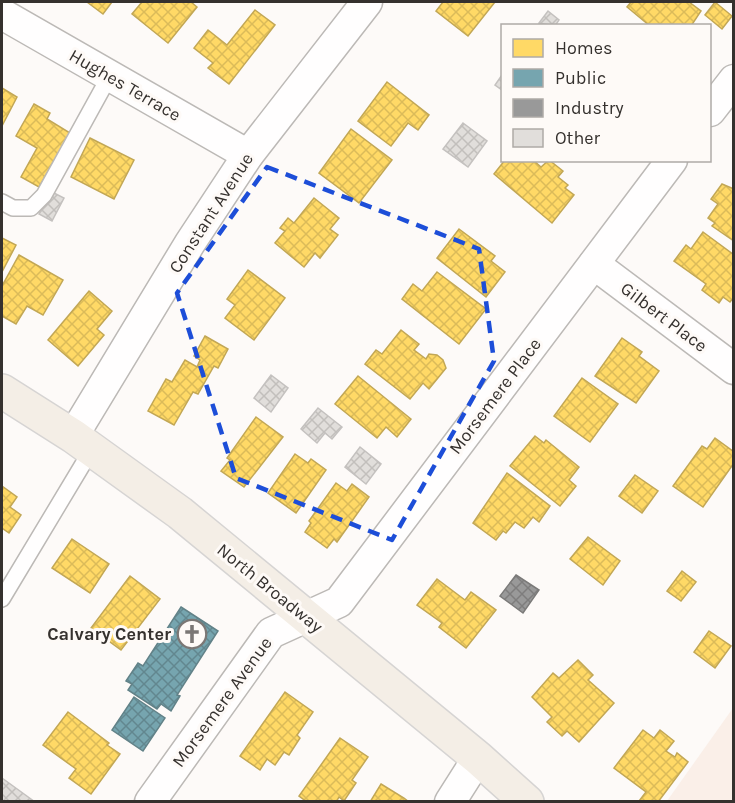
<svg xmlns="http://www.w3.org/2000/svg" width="735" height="803" font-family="Karla,sans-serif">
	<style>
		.built { fill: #faefe8 }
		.homes { fill: url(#homes-cross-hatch); stroke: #c2a755; stroke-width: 1.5 }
		.public { fill: url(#public-cross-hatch); stroke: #628288; stroke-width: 1.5 }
		.industry { fill: url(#industry-cross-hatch); stroke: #7b7a79; stroke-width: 1.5 }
		.building { fill: url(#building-cross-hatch); stroke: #c4c1bf; stroke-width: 1.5 }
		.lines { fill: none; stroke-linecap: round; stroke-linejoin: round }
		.lane-casing { stroke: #bcb9b6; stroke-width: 18 }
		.street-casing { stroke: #bcb9b6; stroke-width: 33 }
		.primary-casing { stroke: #d6d4d3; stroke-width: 36 }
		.lane { stroke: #fffefe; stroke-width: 15 }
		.street { stroke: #fffefe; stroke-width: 30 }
		.primary { stroke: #f4eee6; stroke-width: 33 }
		.marked { fill: none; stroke: #1d4ed8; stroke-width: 4.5; stroke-dasharray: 12 8; stroke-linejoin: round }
		.labels { text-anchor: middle; stroke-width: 6; stroke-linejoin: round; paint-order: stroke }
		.street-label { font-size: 18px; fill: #35312e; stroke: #fefaf7 }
		.poi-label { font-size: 18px; font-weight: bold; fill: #35312e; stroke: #fefaf7; text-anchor: end }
	</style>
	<defs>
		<pattern id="homes-cross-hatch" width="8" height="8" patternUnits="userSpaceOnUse" patternTransform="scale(1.5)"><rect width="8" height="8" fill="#ffd966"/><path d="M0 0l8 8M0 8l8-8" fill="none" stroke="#dbbb59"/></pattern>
		<pattern id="public-cross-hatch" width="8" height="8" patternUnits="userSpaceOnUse" patternTransform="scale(1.5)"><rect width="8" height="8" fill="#76a5af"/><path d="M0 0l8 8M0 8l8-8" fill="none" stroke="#62878f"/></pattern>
		<pattern id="industry-cross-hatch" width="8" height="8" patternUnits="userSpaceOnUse" patternTransform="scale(1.5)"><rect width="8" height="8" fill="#999"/><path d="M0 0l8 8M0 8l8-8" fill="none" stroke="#7e7d7d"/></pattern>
		<pattern id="building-cross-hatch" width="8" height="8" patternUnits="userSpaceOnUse" patternTransform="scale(1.5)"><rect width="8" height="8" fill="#e1dedb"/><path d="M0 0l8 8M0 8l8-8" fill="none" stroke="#c2bfbc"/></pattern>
	</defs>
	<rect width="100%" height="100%" fill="#fdfaf8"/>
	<path class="built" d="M733,708v93h-66z"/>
	<g class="homes">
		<path d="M87,2h25l-9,12z"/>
		<path d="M142,2h49l6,5 -29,36 -36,-29z"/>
		<path d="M443,2h52l-27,34 -32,-25z"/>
		<path d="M631,2h58l12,9 -10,15h-41l-23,-19z"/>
		<path d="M715,2l17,14 -10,13 -17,-14z"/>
		<path d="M255,10l20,15 -46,59 -21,-16 5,-5 -19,-15 14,-18 19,15z"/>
		<path d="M387,82l42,33 -11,15 -10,-7 -17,23 -33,-25z"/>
		<path d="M2,88l15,9 -15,29z"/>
		<path d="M34,104l16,9 -3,6 23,14 -31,54 -18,-10 16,-29 -21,-12z"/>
		<path d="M351,129l41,31 -33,43 -40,-30z"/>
		<path d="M90,138l44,22 -20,39 -43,-22z"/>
		<path d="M505,160h28l8,7 8,-7 14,11 -5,6 10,8 -3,3 9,7 -22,28 -58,-49z"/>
		<path d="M722,184l12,5v52l-22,-15 3,-3 -7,-5 10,-14 -7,-5z"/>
		<path d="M314,198l25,20 -9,11 8,6 -18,23 -5,-5 -11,14 -29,-24 10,-12 -5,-3 8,-10 6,5z"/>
		<path d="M459,229l36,27 -4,5 14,11 -19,25 -49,-39z"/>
		<path d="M703,232l31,23v42l-4,5 -7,-5 -4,6 -17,-13 4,-6 -32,-23 12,-16 5,4z"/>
		<path d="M2,238l14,7 -14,27z"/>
		<path d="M19,255l44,25 -20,35 -16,-9 -11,18 -14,-8v-30z"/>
		<path d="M248,270l37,28 -31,42 -29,-22 10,-13 -8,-6z"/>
		<path d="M437,272l49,37 -27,35 -57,-45 11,-15 9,7z"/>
		<path d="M89,291l23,20 -15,18 7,6 -26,31 -30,-26z"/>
		<path d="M401,330l18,14 -5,6 12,9 3,-5 8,1 6,5 3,8 -17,21 -6,-6 -13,16 -45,-35 11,-14 6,4z"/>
		<path d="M205,336l23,13 -10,19 -4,-2 -16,28 -5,-2 -19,33 -26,-14 18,-32 6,3 13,-22 12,7 3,-7 -6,-4z"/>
		<path d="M622,338l20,14 -3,4 20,15 -23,32 -41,-27z"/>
		<path d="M358,376l53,43 -14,18 -11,-10 -9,11 -42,-34z"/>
		<path d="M582,378l36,26 -28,38 -36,-26z"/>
		<path d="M256,417l27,20 -39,50 -23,-16 9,-11 -3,-2z"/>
		<path d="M535,436l9,7 2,-3 33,27 -10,13 7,6 -16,20 -50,-40z"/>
		<path d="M715,438l19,14v11l-31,44 -30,-21 29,-40 5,3z"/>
		<path d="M295,454l13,9 3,-4 15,11 -30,43 -28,-20z"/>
		<path d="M507,473l43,33 -11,16 -6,-5 -9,11 -9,-6 -9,11 -3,-2 -7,9 -23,-17z"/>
		<path d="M635,475l23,16 -16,22 -23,-17z"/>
		<path d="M336,483l11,8 5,-7 17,13 -32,45 -3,-3 -7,9 -22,-16 6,-9 -2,-2z"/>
		<path d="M2,486l15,11 -7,10 11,8 -12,18 -7,-5z"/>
		<path d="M588,537l32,24 -17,24 -33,-26z"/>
		<path d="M72,539l37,25 -19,29 -38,-25z"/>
		<path d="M682,571l14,11 -15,19 -14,-10z"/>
		<path d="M130,576l30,23 -39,51 -30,-22z"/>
		<path d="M437,579l28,21 6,-8 25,18 -30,38 -27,-21 3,-4 -25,-18z"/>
		<path d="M709,631l22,15 -16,22 -21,-16z"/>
		<path d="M578,660l15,15 -5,5 26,23 -35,39 -12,-11 -5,5 -15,-14 5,-5 -20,-20 21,-24 6,5z"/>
		<path d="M285,692l28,20 -16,23 3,3 -11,17 -5,-3 -9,13 -8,-6 -7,11 -20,-14z"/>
		<path d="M68,712l41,31 -2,2 13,9 -29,40 -22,-16 7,-9 -33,-24z"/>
		<path d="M643,730l11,8 6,-8 14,11 -8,10 9,6 2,-4 11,9 -30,40 -19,-1 7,-9 -32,-24z"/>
		<path d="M340,738l28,19 -16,23 4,3 -12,18 -5,-4 -3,5h-29l-8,-6z"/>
		<path d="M381,784l23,14 5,4h-39z"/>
	</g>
	<g class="public">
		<path d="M181,607l37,24 -41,64 3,1 -9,15 -10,-7 -4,5 -29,-19 4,-6 -6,-3 12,-18 5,3z"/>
		<path d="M134,697l31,21 -22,33 -31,-21z"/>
	</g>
	<path class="industry" d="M516,575l23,15 -16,23 -23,-17z"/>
	<g class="building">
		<path d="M548,11l11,9 -4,6 -16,-3z"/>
		<path d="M502,75v15l-7,-5z"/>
		<path d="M463,123l24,18 -19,26 -25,-18z"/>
		<path d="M52,192l12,6 -12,23 -13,-7z"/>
		<path d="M271,375l17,13 -17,24 -17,-14z"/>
		<path d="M318,408l24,19 -10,12 -7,-6 -8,10 -16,-14z"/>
		<path d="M360,447l21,17 -15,20 -21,-17z"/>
		<path d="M2,778l33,24h-33z"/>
	</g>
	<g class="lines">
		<g class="lane-casing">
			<g id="lane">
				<path d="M2,202l11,6h18l13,-13 65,-118"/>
				<path d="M2,599l90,-150"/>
			</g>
		</g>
		<g class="street-casing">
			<g id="street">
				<path d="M2,14l246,141"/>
				<path d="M710,111l24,-31"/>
				<path d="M594,264l140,105"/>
				<path d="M73,436l117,-193 58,-88 119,-153"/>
				<path d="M150,802l121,-169 68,-31 333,-442"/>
				<path d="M450,802l28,-44"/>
			</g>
		</g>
		<g class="primary-casing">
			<path id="primary" d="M2,391l71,45 107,77 298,245 49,44"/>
		</g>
		<use href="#lane" class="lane"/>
		<use href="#street" class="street"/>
		<use href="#primary" class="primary"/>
	</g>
	<path class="marked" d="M267,167l212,82 15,112 -102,179 -156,-62 -59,-185z"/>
	<defs>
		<g id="church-ring" transform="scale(1.5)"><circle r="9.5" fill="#fefaf7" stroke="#7b7775" stroke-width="1.5"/><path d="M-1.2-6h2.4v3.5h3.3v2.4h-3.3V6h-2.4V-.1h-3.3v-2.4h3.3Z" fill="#7b7775"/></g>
	</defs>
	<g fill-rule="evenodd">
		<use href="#church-ring" x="192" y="634"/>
	</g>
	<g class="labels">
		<g class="street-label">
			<text transform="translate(125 85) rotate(30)" y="6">Hughes Terrace</text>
			<text transform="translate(211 213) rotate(-57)" y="6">Constant Avenue</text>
			<text transform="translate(664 317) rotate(37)" y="6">Gilbert Place</text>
			<text transform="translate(495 396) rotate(-53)" y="6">Morsemere Place</text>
			<text transform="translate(270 588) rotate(39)" y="6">North Broadway</text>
			<text transform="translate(222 702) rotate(-54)" y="6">Morsemere Avenue</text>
		</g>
		<g class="poi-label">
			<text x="171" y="640">Calvary Center</text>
		</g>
	</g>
	<rect width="735" height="803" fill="none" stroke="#35312e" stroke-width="6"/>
	<rect x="501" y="24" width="210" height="138" fill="#fefaf7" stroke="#aeaaa7" stroke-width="1.5"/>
	<rect x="513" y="39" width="30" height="18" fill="#ffd966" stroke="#aeaaa7" stroke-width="1.5"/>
	<text x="555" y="54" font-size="18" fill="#35312e">Homes</text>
	<rect x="513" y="69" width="30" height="18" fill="#76a5af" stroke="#aeaaa7" stroke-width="1.5"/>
	<text x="555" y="84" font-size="18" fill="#35312e">Public</text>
	<rect x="513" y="99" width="30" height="18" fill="#999999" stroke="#aeaaa7" stroke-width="1.5"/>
	<text x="555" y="114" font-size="18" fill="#35312e">Industry</text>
	<rect x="513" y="129" width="30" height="18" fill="#e1dedb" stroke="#aeaaa7" stroke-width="1.5"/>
	<text x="555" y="144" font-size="18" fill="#35312e">Other</text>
</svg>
